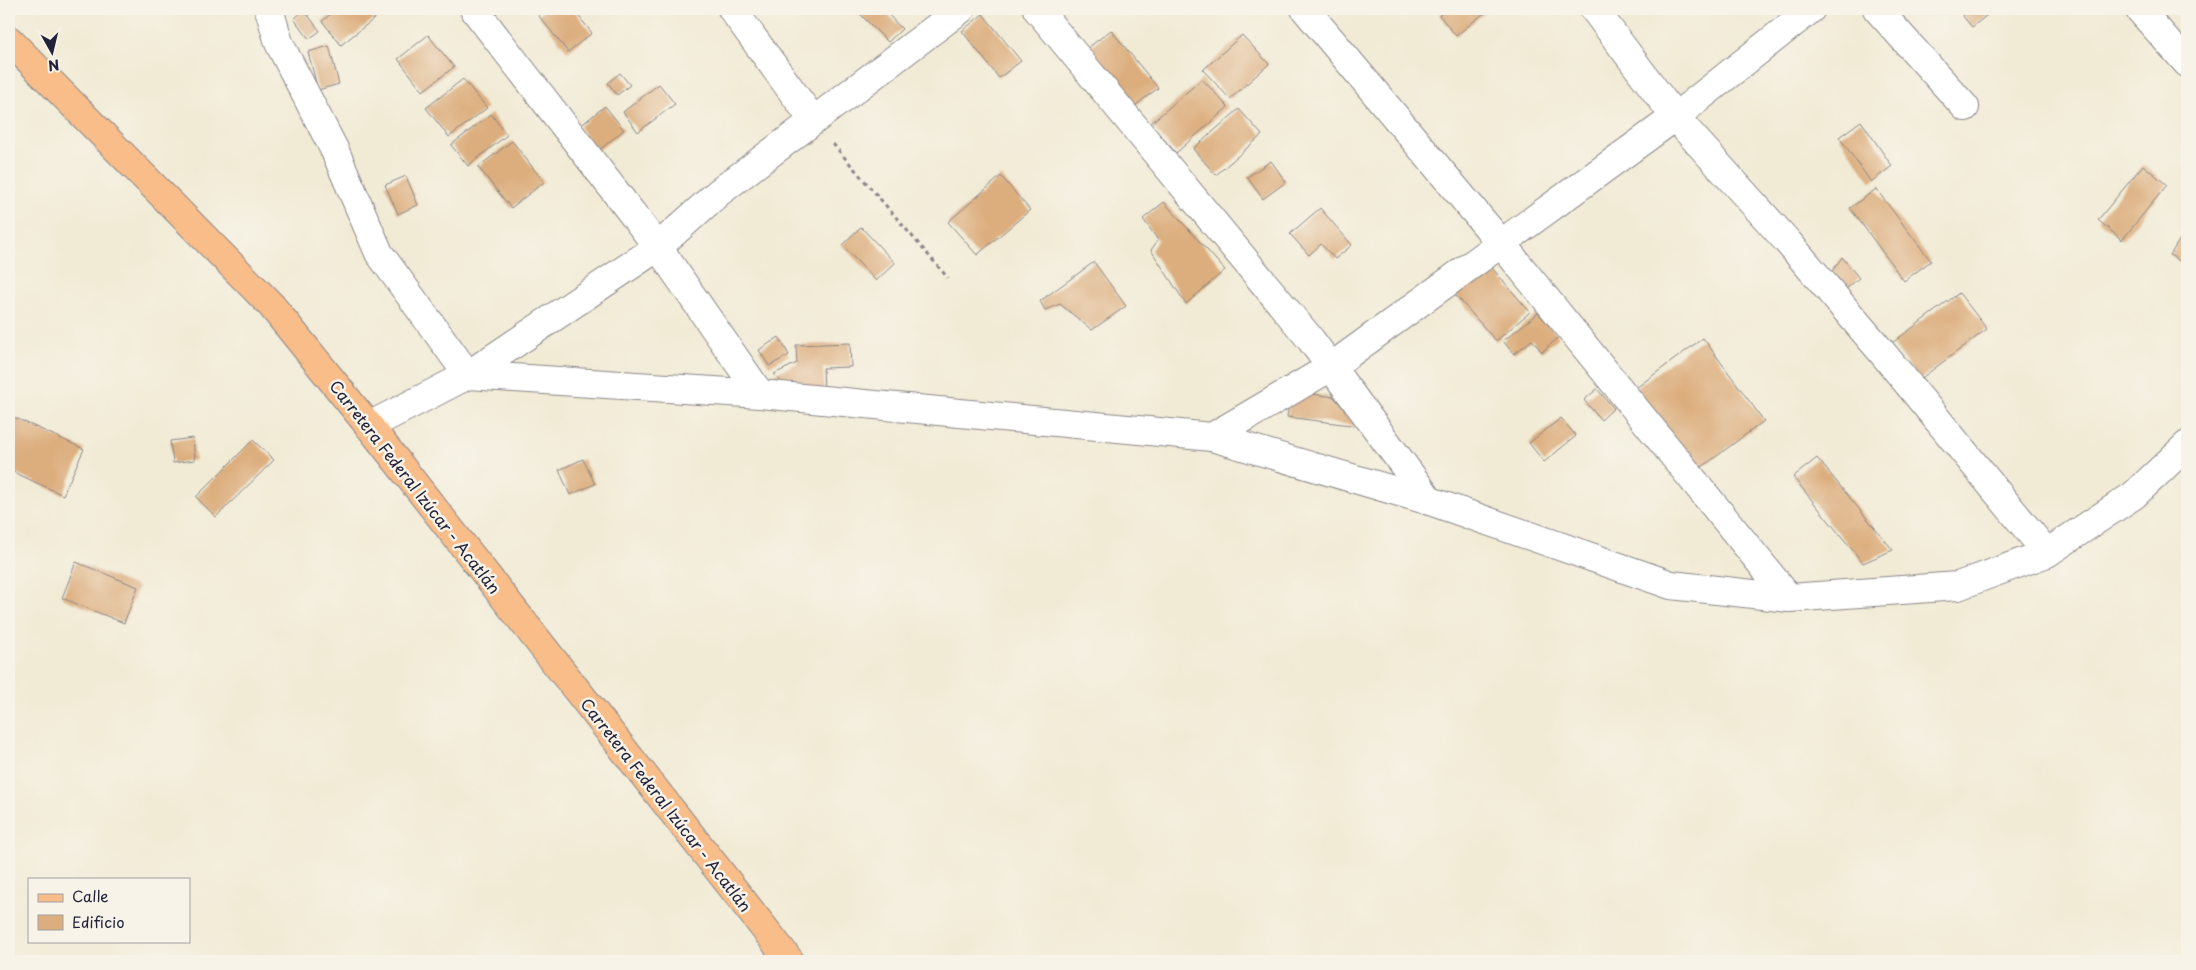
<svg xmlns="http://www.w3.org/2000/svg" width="2196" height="970" font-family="'Playpen Sans',sans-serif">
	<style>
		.building { fill: #dcad7d }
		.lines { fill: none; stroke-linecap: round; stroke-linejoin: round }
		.minor-casing { stroke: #8a8688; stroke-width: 30 }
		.major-casing { stroke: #8a8688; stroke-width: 30 }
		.path { stroke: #8a8688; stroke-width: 3; stroke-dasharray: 4 4; stroke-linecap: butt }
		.minor { stroke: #fff; stroke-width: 28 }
		.major { stroke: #f8bd89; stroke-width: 28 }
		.labels { text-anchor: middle; stroke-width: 5; stroke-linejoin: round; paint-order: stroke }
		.street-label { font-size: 16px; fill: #22223b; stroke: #f7f3e8 }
	</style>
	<rect width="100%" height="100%" fill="#f7f3e8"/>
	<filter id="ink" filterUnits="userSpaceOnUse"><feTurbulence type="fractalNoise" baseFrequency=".02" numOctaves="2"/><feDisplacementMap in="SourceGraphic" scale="10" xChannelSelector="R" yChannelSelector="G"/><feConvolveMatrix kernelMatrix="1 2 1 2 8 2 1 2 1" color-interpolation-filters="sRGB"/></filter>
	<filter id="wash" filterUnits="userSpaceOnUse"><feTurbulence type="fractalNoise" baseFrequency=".0096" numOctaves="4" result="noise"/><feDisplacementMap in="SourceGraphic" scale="20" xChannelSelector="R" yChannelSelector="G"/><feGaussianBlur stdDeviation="1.12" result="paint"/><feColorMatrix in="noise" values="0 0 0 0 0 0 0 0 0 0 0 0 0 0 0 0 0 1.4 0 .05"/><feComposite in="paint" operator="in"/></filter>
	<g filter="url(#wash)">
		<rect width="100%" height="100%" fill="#f1ebd5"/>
		<g id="blocks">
			<g class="building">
				<path d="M337,9h46l1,2 -43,34 -19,-24z"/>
				<path d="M546,9h27l19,24 -24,19 -30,-37z"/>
				<path d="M855,9h28l19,20 -14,13z"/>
				<path d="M1447,9h42l-33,27 -17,-21z"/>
				<path d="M1957,9h38l-23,18z"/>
				<path d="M304,10l16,21 -11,8 -15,-20z"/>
				<path d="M983,14l38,47 -22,17 -37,-47z"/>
				<path d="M1111,30l47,58 -27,21 -47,-58z"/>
				<path d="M428,35l26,32 -31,24 -25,-32z"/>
				<path d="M1242,35l27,29 -39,35 -27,-29z"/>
				<path d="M329,46l10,38 -21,6 -10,-38z"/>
				<path d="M620,73l10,12 -13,10 -9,-12z"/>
				<path d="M463,79l24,29 -38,29 -23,-29z"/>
				<path d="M1202,79l26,28 -52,46 -26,-29z"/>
				<path d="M659,84l16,20 -37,28 -15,-20z"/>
				<path d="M605,106l19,24 -26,21 -19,-24z"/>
				<path d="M1239,109l23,26 -46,40 -23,-26z"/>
				<path d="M491,114l16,21 -39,31 -17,-21z"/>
				<path d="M1861,121l31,45 -21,16 -32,-45z"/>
				<path d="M512,141l32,41 -33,26 -33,-41z"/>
				<path d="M1271,161l15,21 -23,17 -16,-22z"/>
				<path d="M2143,165l24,20 -45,55 -24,-20z"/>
				<path d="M406,176l12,29 -20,9 -13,-29z"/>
				<path d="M1001,176l29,34 -53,45 -29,-33z"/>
				<path d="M1876,189l55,72 -27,20 -54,-73z"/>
				<path d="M1164,202l61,68 -39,34 -35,-54 7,-10 -15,-21z"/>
				<path d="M1320,208l32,37 -17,14 -14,-15 -12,11 -19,-21z"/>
				<path d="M861,227l34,36 -19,18 -34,-36z"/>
				<path d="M2187,228v38l-17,-11z"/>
				<path d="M1842,257l17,21 -20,17 -12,-16z"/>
				<path d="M1486,261l44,51 -34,29 -44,-50z"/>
				<path d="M1094,262l32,44 -34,24 -32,-26 -15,6 -5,-9z"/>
				<path d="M1959,293l28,36 -68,51 -27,-37z"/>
				<path d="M1538,313l21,24 -17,15 -10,-12 -18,14 -11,-13z"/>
				<path d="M779,337l10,18 -20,11 -10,-16z"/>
				<path d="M1703,338l61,83 -70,52 -62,-82z"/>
				<path d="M850,343l1,24 -28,1 1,22 -34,1 -16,-17 23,-11 -1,-18z"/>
				<path d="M1597,389l17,19 -13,12 -17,-20z"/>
				<path d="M1291,391l43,6 24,29 -71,-9z"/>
				<path d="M9,415l75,34 -21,46 -54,-25z"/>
				<path d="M1561,418l15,18 -32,26 -15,-19z"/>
				<path d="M193,438l2,22 -22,3 -3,-22z"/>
				<path d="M253,440l21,20 -58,57 -20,-20z"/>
				<path d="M1817,458l76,92 -30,13 -70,-86z"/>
				<path d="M583,459l12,25 -25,11 -11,-25z"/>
				<path d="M76,562l62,25 -14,36 -62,-25z"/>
			</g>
		</g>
	</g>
	<g filter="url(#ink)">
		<use href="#blocks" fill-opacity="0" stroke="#8a8688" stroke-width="1"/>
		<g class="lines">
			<g class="minor-casing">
				<g id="minor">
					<path d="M269,9l10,34 56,108 44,102 89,122 292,19 452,43 218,64 241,84 118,13 169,-12 89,-33 87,-58 53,-50"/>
					<path d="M474,9l184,238 102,147"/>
					<path d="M732,9l81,111"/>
					<path d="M1037,9l274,331 119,161"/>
					<path d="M1305,9l195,233 289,356"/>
					<path d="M1594,9l81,108 112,124 94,110 166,202"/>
					<path d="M1877,9l88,98"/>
					<path d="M2139,9l48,54"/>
					<path d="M369,426l99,-51 190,-128 60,-54 243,-184"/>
					<path d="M1212,437l119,-70 344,-250 136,-108"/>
				</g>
			</g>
			<g class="major-casing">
				<path id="major" d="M9,40l262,265 98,121 421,535"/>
			</g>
			<path class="path" d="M833,144l115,134"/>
			<use href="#minor" class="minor"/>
			<use href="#major" class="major"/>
		</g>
	</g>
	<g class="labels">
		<g class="street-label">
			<text transform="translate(415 487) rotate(52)" y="6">Carretera Federal Izúcar - Acatlán</text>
			<text transform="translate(666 805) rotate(52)" y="6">Carretera Federal Izúcar - Acatlán</text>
		</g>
	</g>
	<rect width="2196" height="970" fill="none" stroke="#f7f3e8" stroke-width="30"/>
	<rect x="28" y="878" width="162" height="65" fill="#f7f3e8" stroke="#a29fa3"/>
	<rect x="38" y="894" width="25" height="8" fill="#f8bd89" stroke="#a29fa3"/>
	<text x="72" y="902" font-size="15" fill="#22223b">Calle</text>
	<rect x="38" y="915" width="25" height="15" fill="#dcad7d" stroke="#a29fa3"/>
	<text x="72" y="928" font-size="15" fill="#22223b">Edificio</text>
	<g transform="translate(52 52) rotate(172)" stroke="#f7f3e8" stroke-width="4" paint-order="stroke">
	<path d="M0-4L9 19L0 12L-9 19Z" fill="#22223b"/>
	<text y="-8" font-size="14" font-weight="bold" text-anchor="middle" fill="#22223b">N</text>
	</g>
</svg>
